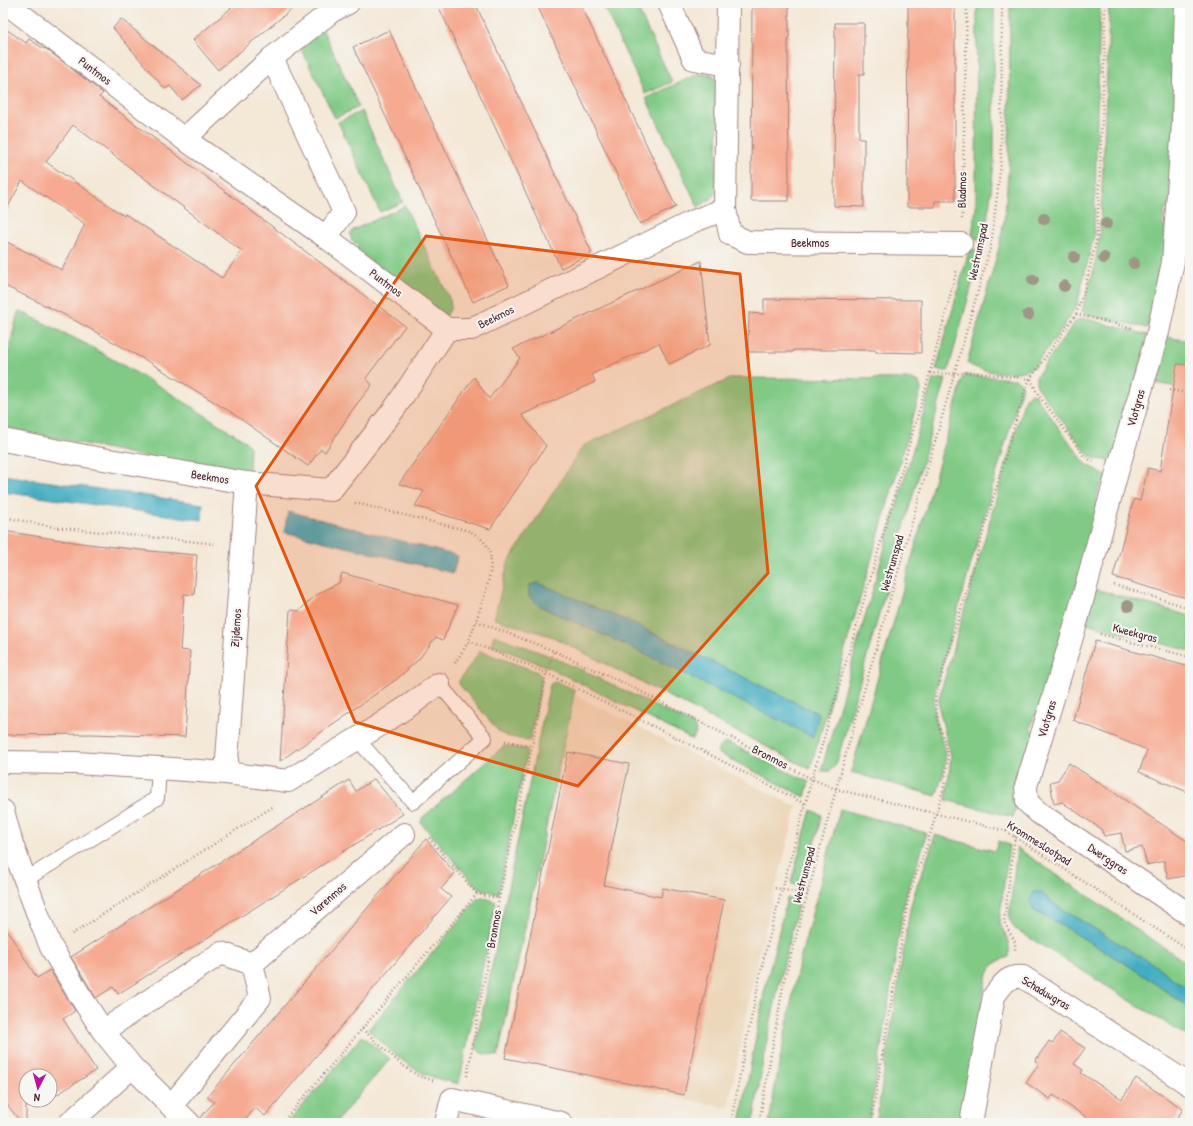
<svg xmlns="http://www.w3.org/2000/svg" width="1193" height="1126" font-family="'Patrick Hand',sans-serif">
	<style>
		.built { fill: #ecd7ba }
		.green { fill: #81ca86; stroke: #667458; fill-rule: evenodd }
		.water { fill: #42adc1; stroke: #466676 }
		.building { fill: #f6aa91; fill-rule: evenodd }
		.lines { fill: none; stroke-linecap: round; stroke-linejoin: round }
		.service-casing { stroke: #9f8481; stroke-width: 16 }
		.minor-casing { stroke: #9f8481; stroke-width: 24 }
		.path { stroke: #9f8481; stroke-width: 2.5; stroke-dasharray: 1 3; stroke-linecap: butt }
		.service { stroke: #fff; stroke-width: 14 }
		.minor { stroke: #fff; stroke-width: 22 }
		.tree { fill: #9f9687 }
		.marked { fill: #e0560e; fill-opacity: 0.2; stroke: #e0560e; stroke-width: 3; stroke-linejoin: round }
		.labels { text-anchor: middle; stroke-width: 4; stroke-linejoin: round; paint-order: stroke }
		.street-label { font-size: 12px; fill: #4a1f2b; stroke: #f6f6f2 }
	</style>
	<rect width="100%" height="100%" fill="#f6f6f2"/>
	<filter id="ink" filterUnits="userSpaceOnUse"><feTurbulence type="fractalNoise" baseFrequency=".025" numOctaves="2"/><feDisplacementMap in="SourceGraphic" scale="8" xChannelSelector="R" yChannelSelector="G"/><feConvolveMatrix kernelMatrix="1 2 1 2 8 2 1 2 1" color-interpolation-filters="sRGB"/></filter>
	<filter id="wash" filterUnits="userSpaceOnUse"><feTurbulence type="fractalNoise" baseFrequency=".012" numOctaves="4" result="noise"/><feDisplacementMap in="SourceGraphic" scale="16" xChannelSelector="R" yChannelSelector="G"/><feGaussianBlur stdDeviation="0.9" result="paint"/><feColorMatrix in="noise" values="0 0 0 0 0 0 0 0 0 0 0 0 0 0 0 0 0 1.4 0 .05"/><feComposite in="paint" operator="in"/></filter>
	<g filter="url(#wash)">
		<rect width="100%" height="100%" fill="#f4e8d7"/>
		<path class="built" d="M575,695l222,112 -36,137 -33,164 -169,-36 63,-299 -61,-16z"/>
		<g class="green">
			<path d="M602,3h33l37,79 -27,12z"/>
			<path d="M977,3h17v159l-4,39 -6,39 -8,-1 -4,-5 4,-26v-12z"/>
			<path d="M1010,3h90l-6,233 -17,69 -16,25 -27,37c-15,9 -52,7 -67,-4l33,-119 5,-31 4,-52z"/>
			<path d="M1109,3h69l-6,207 -7,-1 -3,17 9,1 -23,101 -61,-13 -5,-4 13,-46 5,-34 8,-182z"/>
			<path d="M321,26l38,81 -24,11 -36,-74z"/>
			<path d="M698,74h12l4,2 1,6h4l-3,110 -5,7 -13,8 -52,-109z"/>
			<path d="M362,111l41,91 -23,10 -42,-90z"/>
			<path d="M405,206l45,94c2,7 0,10 -4,16l-90,-66 3,-4 -7,-5 -2,-6 3,-5z"/>
			<path d="M973,249l8,3 -33,119 -12,-1 32,-116 1,-3z"/>
			<path d="M20,311l66,33 78,45 81,52 5,6 -1,26 -82,-12 -164,-34v-52l15,-63z"/>
			<path d="M1080,319h7l61,16 -33,126 -20,-2 -8,-6 -48,-63 -3,-7v-6l39,-55z"/>
			<path d="M1166,337l24,4v48l-36,-6z"/>
			<path d="M964,375l51,4 5,3 2,5 -24,81 -63,223c-5,27 5,38 10,63 2,14 -5,29 -9,42l-85,-24z"/>
			<path d="M732,378l179,1 8,3 2,8 -111,379 -259,-133 -57,-17 14,-56 75,-117zM539,583l97,42 183,89 -7,22 -186,-91 -87,-39 -10,-10v-11z"/>
			<path d="M933,379h13l-110,386 -6,6h-9z"/>
			<path d="M1031,393l3,1 51,69 22,14v9l-7,-2 -4,16 6,2 -61,214 -6,-2 -5,16 6,3 -23,84 -67,-17 5,-44 -12,-47v-11l86,-300z"/>
			<path d="M1095,589l95,27v35l-105,-28z"/>
			<path d="M494,635l48,18 40,17 110,54 3,4 1,5 -3,6h-2l-145,-73 -55,-21z"/>
			<path d="M480,651l55,20c5,2 6,5 7,10l-12,59 -2,1 -21,-5 -7,-3 -41,-49v-3z"/>
			<path d="M555,682h3l17,8 -77,366 -17,-3 -5,-5v-4l73,-356 2,-5z"/>
			<path d="M725,743h4l80,39 -4,15 -87,-44v-4z"/>
			<path d="M504,746l22,3 1,2 -29,143 -14,-4 -9,-5 -54,-62 1,-5z"/>
			<path d="M840,809l86,24 -2,11 -19,54 -36,225h-100l9,-53 21,-107z"/>
			<path d="M811,810l11,5 -19,73 -11,-4 -1,-2z"/>
			<path d="M935,835l60,16 3,-10 11,4 -10,78c8,13 11,19 10,34 -14,4 -17,8 -23,21l-25,145h-85l34,-214c6,-25 18,-49 25,-74z"/>
			<path d="M1017,848l173,117v26l-37,-27 -98,-59 -14,-13 -8,18 40,22 61,37 56,39v30l-176,-110 -5,-10z"/>
			<path d="M483,897l13,5 -37,182c-12,-3 -24,-5 -36,-11 -21,-9 -38,-29 -55,-43l110,-132z"/>
			<path d="M787,898l12,3 -20,83 -14,65 -12,74h-13l24,-130z"/>
			<path d="M362,1036l28,23 -55,64h-47z"/>
		</g>
		<g class="water">
			<path d="M3,475l200,29 -1,16 -199,-28z"/>
			<path d="M288,511l170,45 -5,17 -169,-41z"/>
			<path d="M539,583l97,42 183,89 -6,23 -187,-92 -87,-39 -10,-10v-11z"/>
			<path d="M1034,892h7l14,13 98,59 37,27v17l-56,-39 -61,-37 -40,-22c-3,-7 -4,-11 1,-18z"/>
		</g>
		<g id="blocks">
			<g class="building">
				<path d="M237,3h62l-81,67 -25,-30z"/>
				<path d="M437,3h38l117,250 -31,15z"/>
				<path d="M536,3h44l96,204 -36,17z"/>
				<path d="M752,3h37v34l-1,1 1,163h-38z"/>
				<path d="M908,3h47v198h-20v6h-28z"/>
				<path d="M121,19l61,50 19,16 -19,15 -12,-14 -5,3 -52,-61z"/>
				<path d="M835,23h29v51h-5v65h5v68l-30,-1z"/>
				<path d="M3,27l23,16 3,-4 15,10 1,-1 58,45 -4,4 306,229 -39,52 6,7 -19,24 -28,43 -4,-3 -13,17 -79,-55 -80,-49 -82,-46 -64,-31v-45l59,30 23,-46 -63,-43 -19,35zM73,125l169,126 -20,27 -97,-64 -1,2 -78,-54z"/>
				<path d="M389,30l120,255 -36,17 -120,-255z"/>
				<path d="M701,261l9,84 -41,19 -10,-21 -67,31 3,8 -73,33 24,31 -56,83 -75,-23 9,-15 -25,-7 75,-107 15,22 31,-41 -7,-9z"/>
				<path d="M764,299l157,1v53l-45,-1v-2h-83v2h-45l1,-39 15,1z"/>
				<path d="M1177,364l13,1v234l-77,-22 21,-78 6,2 8,-33 12,3z"/>
				<path d="M3,531l77,12 69,8 48,4 -3,40 -10,-1 -4,56 10,1 -5,86 -94,-3 -88,1z"/>
				<path d="M342,573l116,32 -15,35 -7,-3 -18,23 -21,19 -117,82 10,-151 9,1 16,-15 11,-7 13,-6z"/>
				<path d="M1095,641l95,26v126l-51,-21 8,-22 -74,-30z"/>
				<path d="M568,752l61,12 -25,121 57,12 2,-9 61,12 -40,195 -179,-37z"/>
				<path d="M1069,763l121,80v32l-22,4 -4,-18 -17,4 -5,-18 -17,4 -4,-18 -17,3 -3,-7 -39,-27 -8,2 -4,-22 8,-2z"/>
				<path d="M374,779l29,35 -285,180 -5,-7 -17,11 -25,-41 278,-177 7,11z"/>
				<path d="M426,839l29,34 -14,16 10,8 -186,219 -10,-8 -12,15h-42l-1,-5 14,-16 -7,-5z"/>
				<path d="M3,924l34,54 13,-8 25,41 -12,8 33,51 -46,29v-23h-24v47h-5l-18,-24z"/>
				<path d="M1060,1032l25,16 -11,16 9,6 -2,3 41,26 14,-21 3,2 44,29 -9,14h-79l-42,-28 -3,4 -24,-16 13,-19 -4,-3 14,-20 4,2z"/>
			</g>
		</g>
	</g>
	<g filter="url(#ink)">
		<use href="#blocks" fill-opacity="0" stroke="#9f8481" stroke-width="1"/>
		<g class="lines">
			<g class="service-casing">
				<g id="service">
					<path d="M357,739l56,63 72,-64 -46,-54"/>
					<path d="M25,880l132,-82 2,-30"/>
				</g>
			</g>
			<g class="minor-casing">
				<g id="minor">
					<path d="M6,3l178,136 142,98 121,92"/>
					<path d="M669,3l25,56 34,6"/>
					<path d="M1186,3l-3,121 -10,138 -15,70 -40,137 -43,158 -49,159 1,16 12,11 151,102"/>
					<path d="M272,58l72,154 -18,25"/>
					<path d="M184,139l88,-81 60,-47 16,-8"/>
					<path d="M725,209l3,-206"/>
					<path d="M3,440l82,16 162,27 84,7 64,-82 52,-79h24l223,-108 31,-12 5,25 18,8 213,2"/>
					<path d="M3,762l72,1 84,5 67,5 62,8 87,-53 35,-23 29,-21"/>
					<path d="M226,773l21,-290"/>
					<path d="M3,811l9,33 26,71 13,32 28,47 24,37 29,36 57,56"/>
					<path d="M252,964l152,-130"/>
					<path d="M103,1031l118,-78 31,11 8,34 -89,108"/>
					<path d="M70,1123l62,-56"/>
					<path d="M446,1123l6,-24 109,24"/>
					<path d="M971,1123l23,-127c9,-12 14,-21 29,-19l167,108"/>
				</g>
			</g>
			<g class="path">
				<path d="M962,219l5,-216"/>
				<path d="M1076,314l56,14"/>
				<path d="M930,373l27,-104"/>
				<path d="M1031,379l6,14 48,64 9,5"/>
				<path d="M1169,390l21,3"/>
				<path d="M355,503l115,28c7,4 14,9 18,17 9,18 -6,54 -12,73"/>
				<path d="M3,517l51,10 162,17"/>
				<path d="M1114,585l76,23"/>
				<path d="M1100,634l90,23"/>
				<path d="M469,641l77,32 155,77 104,54"/>
				<path d="M455,663l14,-22 7,-20 78,30 74,34 184,94 24,10 170,42 184,120"/>
				<path d="M505,741l27,5"/>
				<path d="M1006,831l6,-8"/>
				<path d="M1015,836l-11,86 11,20v9"/>
				<path d="M429,838l48,56"/>
				<path d="M775,888l33,7"/>
				<path d="M72,934l202,-128"/>
				<path d="M362,1029l39,35 17,12 17,5"/>
				<path d="M467,1076l32,-178 33,-152 14,-73 8,-22"/>
				<path d="M282,1123l195,-229 22,4"/>
				<path d="M731,1123l14,-75 19,-91 18,-67 30,-111 118,-406 26,1 15,-2 59,7"/>
				<path d="M759,1123l25,-142 52,-192 155,-544 10,-82 1,-160"/>
				<path d="M871,1123l38,-228 18,-50 17,-59 4,-29 -2,-11 -8,-24 -3,-24 89,-305 6,-14 46,-65 8,-23 13,-53 8,-195v-40"/>
			</g>
			<use href="#service" class="service"/>
			<use href="#minor" class="minor"/>
		</g>
		<g class="tree">
			<circle cx="1044" cy="219" r="6"/>
			<circle cx="1106" cy="224" r="6"/>
			<circle cx="1074" cy="257" r="6"/>
			<circle cx="1104" cy="258" r="6"/>
			<circle cx="1134" cy="263" r="6"/>
			<circle cx="1033" cy="280" r="6"/>
			<circle cx="1064" cy="286" r="6"/>
			<circle cx="1028" cy="315" r="6"/>
			<circle cx="1128" cy="606" r="6"/>
		</g>
	</g>
	<path class="marked" d="M426,236l314,38 28,299 -190,213 -223,-64 -99,-236z"/>
	<g class="labels">
		<g class="street-label">
			<text transform="translate(95 71) rotate(37)" y="4">Puntmos</text>
			<text transform="translate(962 190) rotate(-89)" y="4">Bladmos</text>
			<text x="810" y="247">Beekmos</text>
			<text transform="translate(978 252) rotate(-78)" y="4">Westrumspad</text>
			<text transform="translate(386 283) rotate(37)" y="4">Puntmos</text>
			<text transform="translate(496 317) rotate(-26)" y="4">Beekmos</text>
			<text transform="translate(1136 408) rotate(-74)" y="4">Vlotgras</text>
			<text transform="translate(210 477) rotate(9)" y="4">Beekmos</text>
			<text transform="translate(892 563) rotate(-74)" y="4">Westrumspad</text>
			<text transform="translate(236 628) rotate(-86)" y="4">Zijdemos</text>
			<text transform="translate(1135 633) rotate(15)" y="4">Kweekgras</text>
			<text transform="translate(1047 719) rotate(-73)" y="4">Vlotgras</text>
			<text transform="translate(770 757) rotate(27)" y="4">Bronmos</text>
			<text transform="translate(1039 843) rotate(32)" y="4">Krommeslootpad</text>
			<text transform="translate(1108 859) rotate(34)" y="4">Dwerggras</text>
			<text transform="translate(804 875) rotate(-75)" y="4">Westrumspad</text>
			<text transform="translate(328 899) rotate(-41)" y="4">Varenmos</text>
			<text transform="translate(494 929) rotate(-80)" y="4">Bronmos</text>
			<text transform="translate(1046 993) rotate(31)" y="4">Schaduwgras</text>
		</g>
	</g>
	<rect width="1193" height="1126" fill="none" stroke="#f6f6f2" stroke-width="16"/>
	<g transform="translate(38 1088) rotate(186)"><circle r="19" fill="#f6f6f2" stroke="#b1a0a2"/>
	<path d="M0-3L7 15L0 10L-7 15Z" fill="#b5179e"/>
	<text y="-6" font-size="11" font-weight="bold" text-anchor="middle" fill="#4a1f2b">N</text>
	</g>
</svg>
